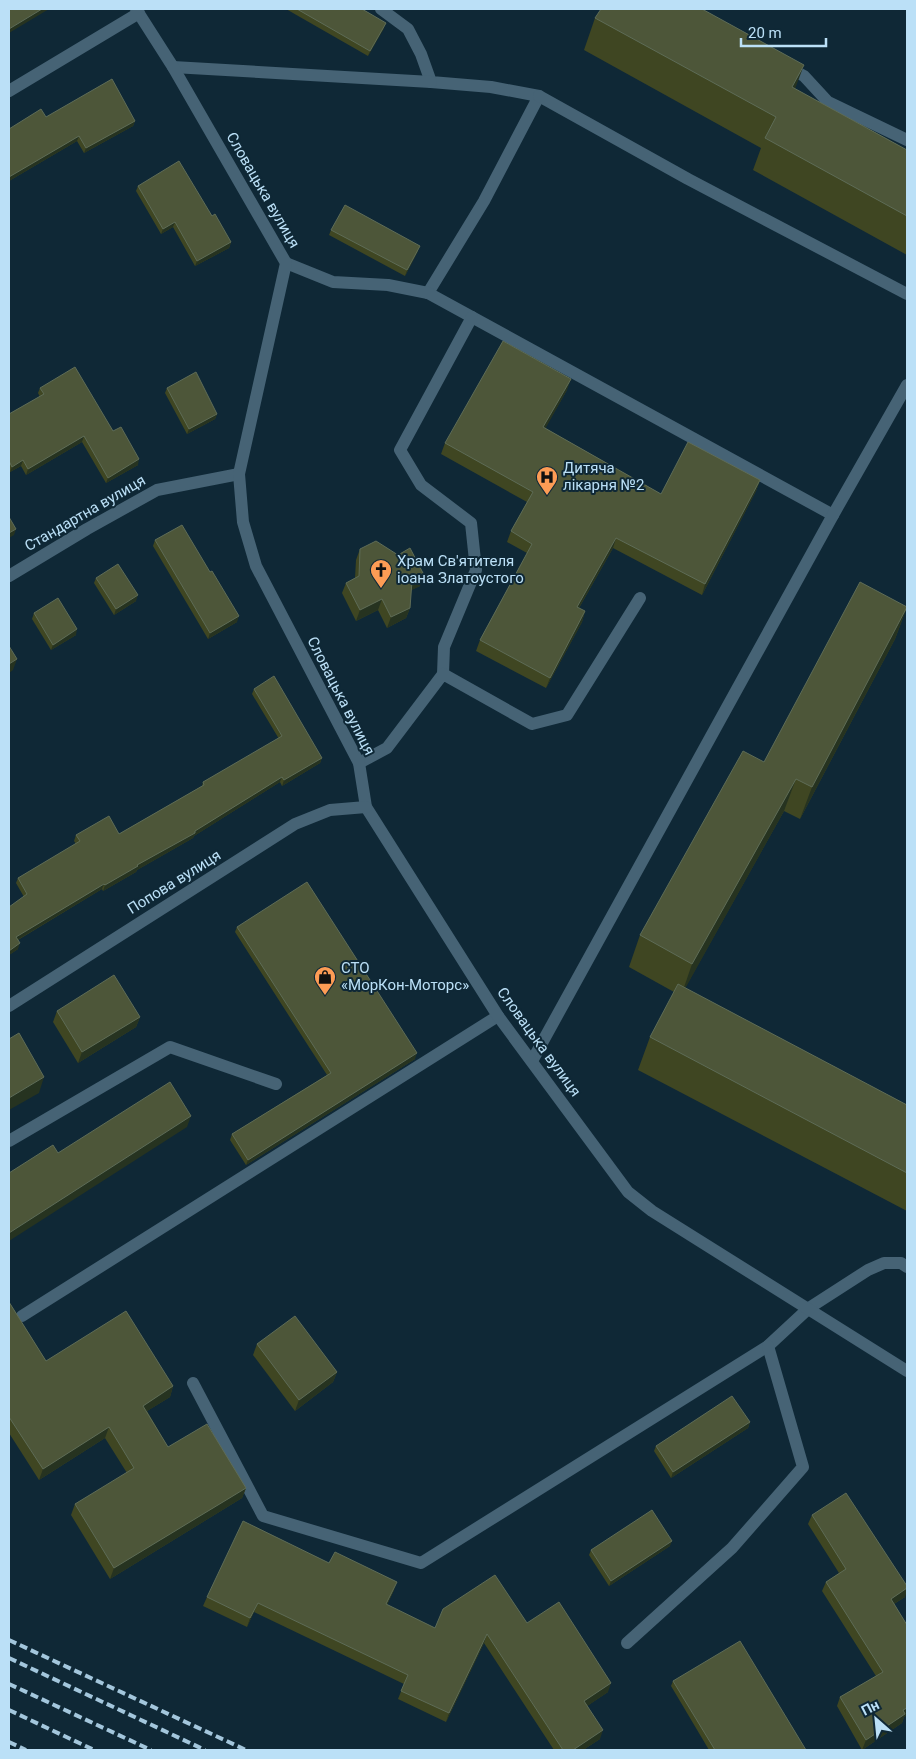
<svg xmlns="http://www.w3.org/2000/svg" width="916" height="1759" font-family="Roboto,sans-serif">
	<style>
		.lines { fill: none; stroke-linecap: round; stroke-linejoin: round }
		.lane { stroke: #466375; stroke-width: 12 }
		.street { stroke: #466375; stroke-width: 12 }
		.rail { stroke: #a3c6dc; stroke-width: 4; stroke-dasharray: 8 4; stroke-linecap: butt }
		.wall { fill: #3f4622 }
		.shaded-wall { fill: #263320 }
		.building { fill: #4d5639; stroke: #5e6c57 }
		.labels { text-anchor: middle; stroke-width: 4; stroke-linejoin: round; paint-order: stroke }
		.street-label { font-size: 15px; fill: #bbe0f7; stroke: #0f2836 }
		.poi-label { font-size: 15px; fill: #bbe0f7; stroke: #0f2836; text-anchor: start }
	</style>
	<rect width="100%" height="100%" fill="#0f2836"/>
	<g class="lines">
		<g class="lane">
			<path d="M381,9l27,20 13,25 10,28 60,5 48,9 -55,105 -56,92"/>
			<path d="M173,67l258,15"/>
			<path d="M787,67l17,9 24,26 79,38"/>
			<path d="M539,96l149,83 219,115"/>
			<path d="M286,263l47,19 55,3 40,8 405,222"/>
			<path d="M9,576l78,-47 70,-39 82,-16"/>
			<path d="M443,674l1,-27 32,-77 -5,-47 -50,-38 -21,-35 72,-133"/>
			<path d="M359,763l28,-15 56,-74 89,50 35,-9 73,-117"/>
			<path d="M532,1061l301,-546 74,-130"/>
			<path d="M9,1141l161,-94 106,37"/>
			<path d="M22,1316l476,-300"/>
			<path d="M193,1383l70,133 158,47 347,-217 41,-38 59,-38 16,-7h17l6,4"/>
			<path d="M627,1643l105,-95 71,-81 -35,-121"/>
		</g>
		<g class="street">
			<path d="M136,9l37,58 113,196 -47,211 4,48 13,44 103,197 7,44 132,209 130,176 24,19 255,160"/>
			<path d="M9,91l130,-78"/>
			<path d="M9,1006l286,-182 35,-14 36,-3"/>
		</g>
		<g class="rail">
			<path d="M9,1640l237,110"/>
			<path d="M9,1658l196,92"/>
			<path d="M9,1684l142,66"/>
			<path d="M9,1710l85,40"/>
			<path d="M9,1742l17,8"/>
		</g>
	</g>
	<g class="wall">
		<path d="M286,9h76l22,19 -16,28z"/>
		<path d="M595,18l200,71 112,61v105l-154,-85 8,-22 -177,-98z"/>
		<path d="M46,117l89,4 -2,5 -49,27 -7,-12 -68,40v-52z"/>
		<path d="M138,186l74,30 19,26 -2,6 -34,18 -22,-39 -12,7 -25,-43z"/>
		<path d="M331,230l87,21 -13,25 -76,-41z"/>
		<path d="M40,388l73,43 25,34 -32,18 -24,-41 -56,33 -5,-9 -11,6 -1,-2v-56l31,-17 -2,-4z"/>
		<path d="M167,388l50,26 -2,5 -28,15 -22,-41z"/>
		<path d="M567,390l-22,38 116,66 99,-14 -4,11 -54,104 -89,-47 -34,60 6,3 -3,11 -36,66 -70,-37 4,-11 47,-87 -20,-11 4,-11 16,-29 -86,-48 4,-11z"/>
		<path d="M155,540l82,82 -29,17 -55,-93z"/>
		<path d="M360,549l60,37 -9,4 -1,18 -4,10 -19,10 -9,-18 -22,11 -14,-28 4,-10 9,-5 1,-18z"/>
		<path d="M96,578l40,23 -22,14 -20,-32z"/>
		<path d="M907,607l-12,32 -95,180 -16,-8 -99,177 222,117v106l-269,-141 12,-33 24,-45 -45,-25 11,-32 124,-173z"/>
		<path d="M34,613l42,22 -25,15 -19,-31z"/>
		<path d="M254,689l68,69 -2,5 -38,23 -2,-4 -86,54 -1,2 -56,32 -1,2 -33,19 -1,-2 -84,51v9l-9,6 15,-58 -8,-14 2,-5 58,-34 -2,-3 2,-6 43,-1 83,-48 1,-4 76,-43 -27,-45z"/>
		<path d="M237,927l178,132 -169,106 -16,-25 2,-6 95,-59 -92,-143z"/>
		<path d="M57,1011l83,6 -4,10 -58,36 -25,-41z"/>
		<path d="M9,1302l37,59 127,25 -3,11 -23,14 21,36 78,41 -4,10 -132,81 -39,-64 4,-11 52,-31 -22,-35 -66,42 -30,-47z"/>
		<path d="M257,1344l80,28 -4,10 -38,29 -42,-56z"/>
		<path d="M750,1422l-2,6 -77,50 -17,-27 2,-5z"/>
		<path d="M812,1515l93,82 -11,7 13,21v90l-3,2 -2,6 -40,27 -25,-44 3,-9 36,-21 -54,-85 4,-9 13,-9 -31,-49z"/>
		<path d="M670,1546l-61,40 -20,-31 2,-5z"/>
		<path d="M329,1563l65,27 -7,15 48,23 92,-5 81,69 -21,14 13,33 -17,11h-29l-70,-107 -38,79 -48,-23 6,-15 -150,-72 -7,15 -44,-21 4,-9z"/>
		<path d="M673,1681l133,69h-97l-38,-64z"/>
	</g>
	<g class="shaded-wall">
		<path d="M42,9h7l-40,24v-4z"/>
		<path d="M386,23l-2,5 -16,28 2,-5z"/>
		<path d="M804,65l-12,32v-10z"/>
		<path d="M135,121l-2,5 -49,27 2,-5z"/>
		<path d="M79,136l-2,5 -68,40v-4z"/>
		<path d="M175,222l-2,5 -12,7 2,-5z"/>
		<path d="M231,242l-2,6 -34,18 2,-5z"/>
		<path d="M420,246l-2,5 -13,25 2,-6z"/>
		<path d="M571,379l-4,11 -27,48 3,-11z"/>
		<path d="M217,414l-2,5 -28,15 2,-5z"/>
		<path d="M84,436l-2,6 -56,33 2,-6z"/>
		<path d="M139,459l-1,6 -32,18 2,-5z"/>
		<path d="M23,460l-2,6 -11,6 2,-5z"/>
		<path d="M760,480l-4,11 -54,104 3,-11z"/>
		<path d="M16,529l-2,6 -5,3v-5z"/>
		<path d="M616,538l-3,10 -40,70 4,-11z"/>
		<path d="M424,575l-4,11 -12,6 4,-11z"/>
		<path d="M138,595l-2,6 -22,14 2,-6z"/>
		<path d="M382,599l-4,11 -22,11 4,-11z"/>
		<path d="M907,607l-12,32 -95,180 12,-32z"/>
		<path d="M410,608l-4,10 -19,10 4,-11z"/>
		<path d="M585,611l-3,11 -36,66 4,-10z"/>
		<path d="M239,616l-2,6 -29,17 2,-6z"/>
		<path d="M77,629l-1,6 -25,15 2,-5z"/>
		<path d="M17,659l-4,11 -4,3v-9z"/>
		<path d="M322,758l-2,5 -38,23 2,-6z"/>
		<path d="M282,777l-2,5 -86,54 -1,2 -56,32 -1,2 -33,19 2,-6 90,-54z"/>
		<path d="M796,779l-12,32 -103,185 11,-32z"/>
		<path d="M104,884l-2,5 -88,53 2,-5z"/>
		<path d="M20,943l-2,6 -9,6v-4z"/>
		<path d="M140,1017l-4,10 -58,36 4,-11z"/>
		<path d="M417,1053l-2,6 -169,106 2,-5z"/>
		<path d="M44,1077l-5,16 -30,17v-12z"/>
		<path d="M191,1116l-4,11 -178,114v-8z"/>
		<path d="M337,1372l-4,10 -38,29 4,-11z"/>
		<path d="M173,1386l-3,11 -31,19 4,-10z"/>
		<path d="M750,1422l-2,6 -77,50 2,-6z"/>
		<path d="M109,1427l-4,11 -66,42 4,-11z"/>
		<path d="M246,1488l-4,10 -132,81 4,-11z"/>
		<path d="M672,1541l-2,5 -61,40 2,-5z"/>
		<path d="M397,1582l-3,8 -11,23 3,-9z"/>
		<path d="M907,1588v3l-2,6 -18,11 4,-9z"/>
		<path d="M258,1603l-4,9 -7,15 3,-9z"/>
		<path d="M487,1634l-3,9 -38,79 3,-9z"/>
		<path d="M611,1683l-3,9 -27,18 3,-9z"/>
		<path d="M907,1708v7l-3,2 -2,6 -40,27 4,-10z"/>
		<path d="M603,1730l-3,9 -17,11h-10z"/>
	</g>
	<g class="building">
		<path d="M9,9h33l-33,20z"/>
		<path d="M297,9h65l24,14 -16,28z"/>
		<path d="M601,9h101l102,56 -12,22 115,63v66l-142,-78 11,-21 -181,-99z"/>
		<path d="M112,79l23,42 -49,27 -7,-12 -70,41v-48l32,-20 5,8z"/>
		<path d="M179,161l33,55 3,-2 16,28 -34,19 -22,-39 -12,7 -25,-43z"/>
		<path d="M345,205l75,41 -13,24 -76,-40z"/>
		<path d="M503,341l68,38 -28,48 118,67 27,-52 72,38 -55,104 -89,-46 -39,69 8,4 -35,67 -70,-38 52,-96 -21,-13 22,-39 -88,-49z"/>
		<path d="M75,367l38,64 8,-4 18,32 -31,19 -24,-42 -56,33 -5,-9 -11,7 -3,-6v-47l35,-20 -4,-6z"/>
		<path d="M196,372l21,42 -28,15 -22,-41z"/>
		<path d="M9,517l7,12 -7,4z"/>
		<path d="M182,525l28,47 2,-1 27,45 -29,17 -55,-93z"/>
		<path d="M376,541l22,14 12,-7 14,27 -12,6 -2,27 -19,9 -9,-18 -22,11 -14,-27 13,-7 1,-27z"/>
		<path d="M118,564l20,31 -22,14 -20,-31z"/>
		<path d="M860,582l47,25 -95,180 -16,-8 -104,185 -52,-29 103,-184 21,11z"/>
		<path d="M58,598l19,31 -24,16 -19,-32z"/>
		<path d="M9,646l8,13 -8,5z"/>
		<path d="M274,676l48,82 -38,22 -2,-3 -87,54v2l-58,32 1,1 -33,19 -1,-1 -88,53 4,6 -11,8v-44l18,-13 -9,-16 62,-37 -4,-6 33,-19 10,18 85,-49 -1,-3 79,-46 -28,-47z"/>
		<path d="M307,882l110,171 -169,107 -16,-26 99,-61 -94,-146z"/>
		<path d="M114,975l26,42 -58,35 -25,-41z"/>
		<path d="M678,984l229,121v68l-257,-136z"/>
		<path d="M19,1033l25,44 -35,21v-59z"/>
		<path d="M170,1082l21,34 -182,117v-60l44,-28 5,8z"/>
		<path d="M9,1302l37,59 80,-50 47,75 -30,20 25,41 39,-23 39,64 -132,80 -39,-64 59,-36 -25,-41 -66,42 -34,-52z"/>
		<path d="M295,1316l42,56 -38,28 -42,-56z"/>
		<path d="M732,1396l18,26 -77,50 -17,-26z"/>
		<path d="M846,1493l61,93v2l-16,11 16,26v83l-4,2 2,4 -39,26 -26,-43 43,-25 -57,-90 20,-13 -34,-54z"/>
		<path d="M652,1510l20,31 -61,40 -20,-31z"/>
		<path d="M243,1521l86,42 6,-11 62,30 -11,22 49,24 8,-19 52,-34 32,48 32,-21 52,81 -27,18 19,29 -30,20h-10l-76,-116 -38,79 -48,-22 7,-16 -150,-72 -8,15 -43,-21z"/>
		<path d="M740,1641l66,109h-91l-42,-69z"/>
	</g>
	<defs>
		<g id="hospital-pin" transform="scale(1.125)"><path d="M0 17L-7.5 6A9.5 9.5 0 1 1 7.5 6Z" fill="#fd9c55" stroke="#0f2836"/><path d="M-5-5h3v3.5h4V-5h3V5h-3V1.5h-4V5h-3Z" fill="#111"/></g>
		<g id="church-pin" transform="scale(1.125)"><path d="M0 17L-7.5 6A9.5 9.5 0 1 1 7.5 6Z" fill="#fd9c55" stroke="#0f2836"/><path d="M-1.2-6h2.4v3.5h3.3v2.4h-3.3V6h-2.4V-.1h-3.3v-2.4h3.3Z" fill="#111"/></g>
		<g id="shop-pin" transform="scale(1.125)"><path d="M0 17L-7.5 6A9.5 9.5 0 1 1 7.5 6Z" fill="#fd9c55" stroke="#0f2836"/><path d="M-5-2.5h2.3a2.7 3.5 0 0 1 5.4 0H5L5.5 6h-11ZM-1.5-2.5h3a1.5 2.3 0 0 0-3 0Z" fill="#111"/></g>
	</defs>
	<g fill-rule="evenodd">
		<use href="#hospital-pin" x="547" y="477"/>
		<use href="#church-pin" x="381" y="570"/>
		<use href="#shop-pin" x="325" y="977"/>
	</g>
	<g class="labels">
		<g class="street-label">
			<text transform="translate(263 190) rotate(60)" y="5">Словацька вулиця</text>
			<text transform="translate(85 513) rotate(-30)" y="5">Стандартна вулиця</text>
			<text transform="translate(341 696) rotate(63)" y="5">Словацька вулиця</text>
			<text transform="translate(174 882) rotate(-32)" y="5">Попова вулиця</text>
			<text transform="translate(539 1042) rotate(54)" y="5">Словацька вулиця</text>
		</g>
		<g class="poi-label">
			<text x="563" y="473">Дитяча<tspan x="563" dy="17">лікарня №2</tspan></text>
			<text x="397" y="566">Храм Св'ятителя<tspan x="397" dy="17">іоана Златоустого</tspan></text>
			<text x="341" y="973">СТО<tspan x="341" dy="17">«МорКон-Моторс»</tspan></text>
		</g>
	</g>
	<rect width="916" height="1759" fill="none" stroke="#bbe0f7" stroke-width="20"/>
	<g transform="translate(876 1719) rotate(333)" stroke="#0f2836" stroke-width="4" paint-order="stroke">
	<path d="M0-4L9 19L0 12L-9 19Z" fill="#bbe0f7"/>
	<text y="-8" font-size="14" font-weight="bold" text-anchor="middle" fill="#bbe0f7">Пн</text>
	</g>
	<path d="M741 38v8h85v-8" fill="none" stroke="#bbe0f7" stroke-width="2.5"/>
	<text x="748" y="38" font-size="15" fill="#bbe0f7" stroke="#0f2836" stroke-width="4" paint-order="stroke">20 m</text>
</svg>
